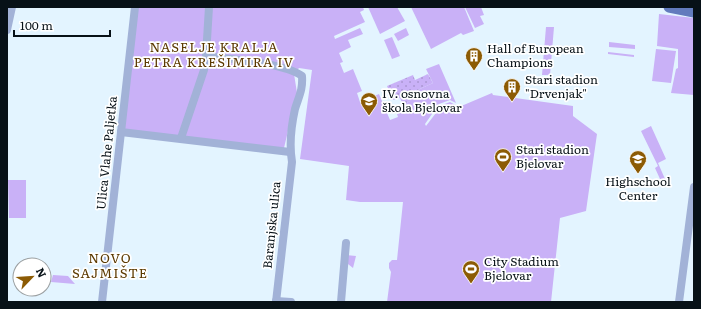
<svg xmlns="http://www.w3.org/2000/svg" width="701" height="309" font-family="Literata,serif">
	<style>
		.green { fill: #c9b1f7 }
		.garden { fill: url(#garden-dots) }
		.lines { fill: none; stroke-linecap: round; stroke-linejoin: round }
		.minor { stroke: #a2b2d7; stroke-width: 8 }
		.major { stroke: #627bbd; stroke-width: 11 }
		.labels { text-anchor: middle; stroke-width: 3.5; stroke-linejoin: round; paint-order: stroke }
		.poi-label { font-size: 12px; fill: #071117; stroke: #fff; text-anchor: start }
		.street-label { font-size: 12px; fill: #071117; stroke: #fff }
		.neighbourhood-label { font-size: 13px; letter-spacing: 1px; fill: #5c3a01; stroke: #fff }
	</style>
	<defs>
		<pattern id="garden-dots" width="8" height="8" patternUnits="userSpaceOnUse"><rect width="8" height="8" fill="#c9b1f7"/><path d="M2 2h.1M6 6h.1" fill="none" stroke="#ab97d3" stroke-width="1.8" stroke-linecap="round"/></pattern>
	</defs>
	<rect width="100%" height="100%" fill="#e3f4ff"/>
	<g class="green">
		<path d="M138,7h225l1,3 -4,2 5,10 -31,14 1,3 25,-11 3,6 -15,6 3,7 -12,6 4,9 -3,1 4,10 9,-4 9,22 -5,2 3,9 19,-8 11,26 8,-3 -1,-3 8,-4 -2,-5 7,-4 1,-8 22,-10 -7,-14 13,-5 17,39 -6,-3 -11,4 -14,20 1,2 16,-21 8,-3 9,5 33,-14 1,2 80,11v10l24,18 -11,77 -26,7 -9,84h-164l4,-30 -2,-4v-5l3,-3h5l6,-58h-43l-14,-2 3,-34 -49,-7 12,-89 -13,-2 -5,6 4,25 -4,6 -10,43 -161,-18z"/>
		<path d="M368,7h29l8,14 -25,13z"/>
		<path d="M411,7h53l10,24 -11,4 -2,-2 -30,16z"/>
		<path d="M465,7h16l3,8 -4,1 4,8 -9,4z"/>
		<path d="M659,14l35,4v77l-23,-2 5,-24 2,-1v-19l-21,-3z"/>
		<path d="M546,27h8l-4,48h-8z"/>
		<path d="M406,28l3,7 -11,6 -4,-7z"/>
		<path d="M392,37l8,19 -8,3 -8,-19z"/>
		<path d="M609,42l26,3v4l-26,-2z"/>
		<path d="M656,49l20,2 -5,32 -19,-2z"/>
		<path d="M608,52l26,3v2l-26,-3z"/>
		<path d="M651,126l15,33 -8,4 7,16h-5l-5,-11 3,-2 -17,-35z"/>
		<path d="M8,180h18v38h-17z"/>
		<path d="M346,255l10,1 -3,12 -5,-4z"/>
		<path d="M53,275l15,1 7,8 -24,-2z"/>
	</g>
	<path class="garden" d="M428,74l5,9 -22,10 -1,8 -7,4 -3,-7 -7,2 -6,-14 26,-11 2,5z"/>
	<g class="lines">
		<g class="minor">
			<path d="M7,30l5,-23"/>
			<path d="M206,56c23,3 79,7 96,20 1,14 -3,20 -7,33 -4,18 -6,35 -3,53l-16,140"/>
			<path d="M121,132l169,20"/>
			<path d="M181,138l23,-68 2,-14 3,-49"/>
			<path d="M276,301l15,1"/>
			<path d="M102,302l33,-295"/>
			<path d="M341,302l5,-59"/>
			<path d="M679,302l15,-115"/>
		</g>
		<path class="major" d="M669,7l25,5"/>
	</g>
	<defs>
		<g id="building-pin" transform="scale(0.9)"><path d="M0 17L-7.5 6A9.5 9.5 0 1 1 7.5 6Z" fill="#8c5b04" stroke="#fff"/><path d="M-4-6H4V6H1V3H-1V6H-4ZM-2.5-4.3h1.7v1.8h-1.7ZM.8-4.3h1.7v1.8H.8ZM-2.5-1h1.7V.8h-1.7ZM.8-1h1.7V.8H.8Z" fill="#fff"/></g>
		<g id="school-pin" transform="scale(0.9)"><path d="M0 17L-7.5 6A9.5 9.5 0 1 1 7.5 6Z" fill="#8c5b04" stroke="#fff"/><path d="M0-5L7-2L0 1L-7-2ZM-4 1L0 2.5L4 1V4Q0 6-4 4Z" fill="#fff"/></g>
		<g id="stadium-pin" transform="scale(0.9)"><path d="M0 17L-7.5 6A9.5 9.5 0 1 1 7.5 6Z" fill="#8c5b04" stroke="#fff"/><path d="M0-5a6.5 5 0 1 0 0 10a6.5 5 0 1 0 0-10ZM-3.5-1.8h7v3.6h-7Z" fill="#fff"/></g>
	</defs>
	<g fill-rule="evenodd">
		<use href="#building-pin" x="474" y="56"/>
		<use href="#building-pin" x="512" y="87"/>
		<use href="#school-pin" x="369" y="101"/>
		<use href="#stadium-pin" x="503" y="157"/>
		<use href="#school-pin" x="638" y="159"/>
		<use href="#stadium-pin" x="471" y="269"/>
	</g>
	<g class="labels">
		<g class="poi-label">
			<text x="487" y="53">Hall of European<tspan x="487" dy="14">Champions</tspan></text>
			<text x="525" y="84">Stari stadion<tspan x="525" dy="14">"Drvenjak"</tspan></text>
			<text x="382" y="98">IV. osnovna<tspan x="382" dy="14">škola Bjelovar</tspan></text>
			<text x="516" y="154">Stari stadion<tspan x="516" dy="14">Bjelovar</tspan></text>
			<text x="638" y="186" text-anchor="middle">Highschool<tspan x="638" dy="14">Center</tspan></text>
			<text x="484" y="266">City Stadium<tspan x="484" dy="14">Bjelovar</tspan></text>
		</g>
		<g class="street-label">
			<text transform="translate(107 153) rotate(-84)" y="4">Ulica Vlahe Paljetka</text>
			<text transform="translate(272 225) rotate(-84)" y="4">Baranjska ulica</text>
		</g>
		<g class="neighbourhood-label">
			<text x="214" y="52">NASELJE KRALJA<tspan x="214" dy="15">PETRA KREŠIMIRA IV</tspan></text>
			<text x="110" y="263">NOVO<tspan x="110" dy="15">SAJMIŠTE</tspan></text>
		</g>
	</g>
	<rect width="701" height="309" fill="none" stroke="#071117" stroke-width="16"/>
	<g transform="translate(32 277) rotate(65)"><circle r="19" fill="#ffffff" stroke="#9ca0a2"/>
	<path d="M0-3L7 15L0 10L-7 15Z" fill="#8c5b04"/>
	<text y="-6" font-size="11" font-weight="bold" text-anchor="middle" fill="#071117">N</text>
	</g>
	<path d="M14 30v6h96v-6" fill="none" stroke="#071117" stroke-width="2"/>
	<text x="20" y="30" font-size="12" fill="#071117" stroke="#ffffff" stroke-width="3" paint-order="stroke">100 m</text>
</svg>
